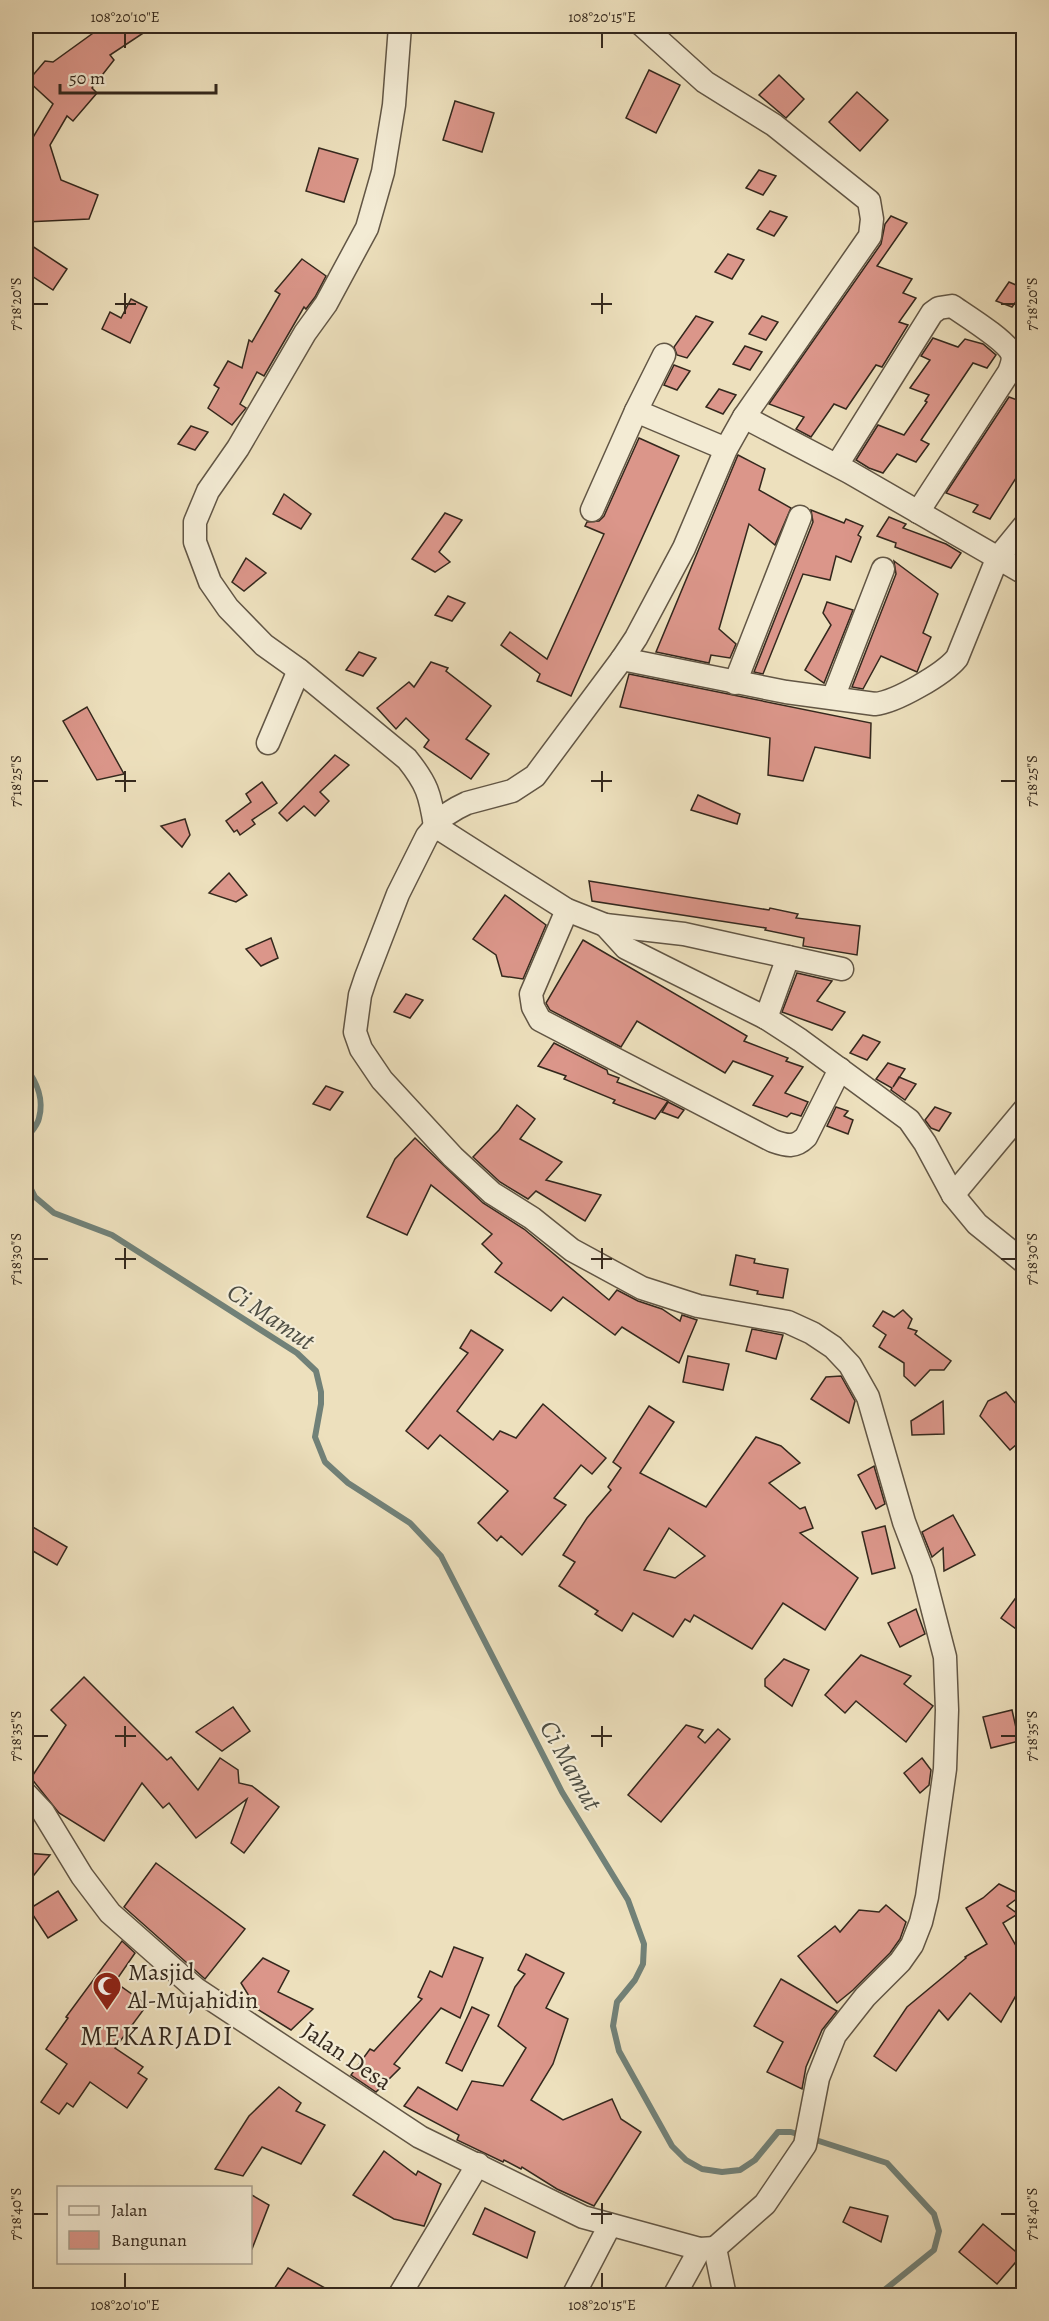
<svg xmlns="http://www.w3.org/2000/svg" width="1049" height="2321" font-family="Alegreya,serif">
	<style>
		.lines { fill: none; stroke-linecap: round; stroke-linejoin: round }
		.stream { stroke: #718178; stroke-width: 6 }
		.building { fill: #db968a; stroke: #34281d; stroke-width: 1.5; fill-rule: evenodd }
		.minor-casing { stroke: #625645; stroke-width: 25 }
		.minor { stroke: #f3ebd4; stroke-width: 22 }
		.ticks { fill: none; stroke: #34281d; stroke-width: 2 }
		.labels { text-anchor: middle; stroke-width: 4.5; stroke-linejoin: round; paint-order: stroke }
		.poi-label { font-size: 24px; fill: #34281d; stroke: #f3ebd4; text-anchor: start }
		.street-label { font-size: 24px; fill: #34281d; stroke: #f3ebd4 }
		.water-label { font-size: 26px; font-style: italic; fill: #4d4d43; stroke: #f3ebd4 }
		.quarter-label { font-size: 27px; letter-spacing: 1.5px; fill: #34281d; stroke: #f3ebd4 }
		.neatline { fill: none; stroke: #34281d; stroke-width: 2 }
		.ticks-label { font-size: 15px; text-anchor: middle; fill: #34281d }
	</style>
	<rect width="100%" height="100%" fill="#ede0bd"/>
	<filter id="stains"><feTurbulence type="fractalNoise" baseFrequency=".00333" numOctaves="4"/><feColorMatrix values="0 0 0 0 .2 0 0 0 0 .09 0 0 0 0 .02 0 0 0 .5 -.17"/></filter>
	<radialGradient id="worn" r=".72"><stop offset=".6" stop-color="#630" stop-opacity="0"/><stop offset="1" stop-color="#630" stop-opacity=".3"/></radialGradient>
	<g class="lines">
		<g class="stream">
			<path d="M26,1068c11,14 18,32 13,50 -1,7 -9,15 -13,21"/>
			<path d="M26,1179l9,18 19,16 58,22 185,118 19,18 5,21v12l-6,33 10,25 23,21 62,40 31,33 121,236 66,108 16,44 -1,20 -8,16 -18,22 -4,24 6,25 53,95 14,14 16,9 20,3 18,-2 15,-10 23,-28h13l96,31 47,51 5,17 -5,19 -57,46"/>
		</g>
	</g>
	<g class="building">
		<path d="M103,26h51l-44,29 4,5 -22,28 5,5 -24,28 -6,-5 -17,29 11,35 37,15 -9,24 -63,3v-73l27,-45 -25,-23 17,-20 8,1z"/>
		<path d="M649,70l31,15 -24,48 -30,-15z"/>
		<path d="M779,75l25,24 -18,19 -27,-23z"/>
		<path d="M857,92l31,28 -28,31 -31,-29z"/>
		<path d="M455,101l39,12 -12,39 -39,-12z"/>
		<path d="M319,148l39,11 -14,43 -38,-11z"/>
		<path d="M759,170l17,6 -13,19 -17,-7z"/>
		<path d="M770,211l17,6 -13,19 -17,-7z"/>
		<path d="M891,216l16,7 -30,43 35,13 -9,14 13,5 -17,24 9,3 -26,42 -6,-2 -30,44 -12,-5 -23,33 -15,-8 8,-12 -35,-13 112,-160 4,-20z"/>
		<path d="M26,242l41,27 -14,21 -27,-18z"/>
		<path d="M728,254l16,6 -12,19 -17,-7z"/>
		<path d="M302,259l24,17 -11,21 -9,12 -2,-2 -40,69 -7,-4 -17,32 6,4 -14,17 -24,-17 11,-20 -5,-3 14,-24 14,7 7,-28 3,2 28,-48 -5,-3z"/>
		<path d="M1009,282l14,6v4l-11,15 -16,-6z"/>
		<path d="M131,299l16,8 -17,36 -28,-14 8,-17 11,6z"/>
		<path d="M696,316l17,6 -26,36 -10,-3 -3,-8z"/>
		<path d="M762,316l16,6 -12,18 -17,-6z"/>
		<path d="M933,338l25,9 7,-8 18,5 13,11 -9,13 -14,-5 -52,77 8,4 -13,18 -19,-8 -14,19 -14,-5 -13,-8 22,-35 26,10 23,-33 -2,-1 4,-6 -19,-7 20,-28 -9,-4z"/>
		<path d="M745,346l17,6 -12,18 -17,-6z"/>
		<path d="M674,365l16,6 -13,19 -13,-5z"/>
		<path d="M719,389l17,6 -13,19 -17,-7z"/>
		<path d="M1009,397l14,5v65l-33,52 -17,-7 5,-7 -32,-12z"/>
		<path d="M191,426l17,6 -13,18 -17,-6z"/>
		<path d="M639,438l40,18 -108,240 -34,-15 3,-7 -39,-29 9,-13 37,27 57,-125 -19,-8 2,-4 12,-1 5,-5z"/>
		<path d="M738,455l27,14 -6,21 32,18 -16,37 -26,-21 -30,105 17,15 -6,14 -19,-3 -2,8 -53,-11z"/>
		<path d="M284,494l27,20 -10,15 -28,-15z"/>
		<path d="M811,510l33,13 2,-4 17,7 -5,9 3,2 -10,25 -15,-6 -6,24 -27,-6 -40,100 -9,-2 59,-150z"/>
		<path d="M445,513l17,7 -23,32 11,10 -15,10 -23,-13z"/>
		<path d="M889,517l17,7 -3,4 43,16 15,9 -10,15 -56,-21 1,-4 -19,-7z"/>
		<path d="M246,558l20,15 -22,18 -12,-9z"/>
		<path d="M894,561l44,33 -15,39 8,4 -14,35 -36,-16 -18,33 -11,-2 44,-113z"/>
		<path d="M448,596l17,7 -13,18 -17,-6z"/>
		<path d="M827,602l26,8 -29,73 -19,-13 26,-45 -8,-12z"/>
		<path d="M359,652l17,6 -13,18 -17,-6z"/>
		<path d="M431,662l17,6 -2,3 45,35 -25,33 23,15 -18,25 -47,-32 5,-7 -23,-22 -10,11 -19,-21 32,-26 5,5z"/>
		<path d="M629,674l242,49 -1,35 -55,-11 -12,34 -35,-6 2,-37 -150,-31z"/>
		<path d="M87,707l37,67 -27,6 -34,-59z"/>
		<path d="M335,755l14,10 -29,27 9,9 -14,15 -11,-10 -17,15 -8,-8z"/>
		<path d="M262,782l15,21 -25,17 3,4 -15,11 -3,-5 -3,2 -8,-11 25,-19 -5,-8z"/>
		<path d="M698,795l42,19 -3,10 -46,-14z"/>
		<path d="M185,819l5,16 -8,12 -21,-21z"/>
		<path d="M229,873l18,22 -11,7 -27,-9z"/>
		<path d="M589,881l180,29 1,-2 28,6 -2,4 64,8 -3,29 -54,-9 1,-8 -39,-8 1,-2 -174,-27z"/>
		<path d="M505,895l41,30 -23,54 -21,-3 -6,-21 -23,-16z"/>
		<path d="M271,938l7,20 -17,8 -15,-17z"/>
		<path d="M583,940l164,96 -3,5 44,17 -2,3 17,6 -18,26 23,9 -7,14 -10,-3 -4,4 -34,-12 20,-29 -40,-15 -8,12 -88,-52 -16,26 -71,-37 -4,-7z"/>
		<path d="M797,973l35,8 -15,20 28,11 -13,18 -50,-18z"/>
		<path d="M406,994l17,6 -13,18 -16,-6z"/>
		<path d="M863,1035l17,7 -13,18 -17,-7z"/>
		<path d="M554,1043l53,27 1,4 11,4 -2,4 51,19 -13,18 -42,-16 2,-3 -51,-21 2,-3 -28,-10z"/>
		<path d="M888,1063l17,6 -12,18 6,-10 17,7 -11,16 -14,-10 1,-2 -16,-9z"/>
		<path d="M326,1086l17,6 -13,18 -17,-6z"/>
		<path d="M668,1102l16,8 -6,8 -16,-6z"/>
		<path d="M517,1105l18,14 -15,20 42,23 -16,18 55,15 -16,26 -49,-30 -8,8 -28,-17 -27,-25 26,-27z"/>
		<path d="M836,1107l12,4 -4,5 9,4 -5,14 -21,-8z"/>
		<path d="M935,1107l16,6 -12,18 -8,-3 -6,-8z"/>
		<path d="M415,1138l68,65 41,26 85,71 8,-10 21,11 24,8 18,12 2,-6 15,5 -18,43 -57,-36 -7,8 -52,-38 -12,14 -56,-39 7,-9 -20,-19 10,-10 -61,-49 -24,50 -40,-18 28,-58z"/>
		<path d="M736,1255l19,4 -1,4 34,6 -5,29 -26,-4 1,-3 -28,-6z"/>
		<path d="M903,1310l9,9 -4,9 9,3 -2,3 36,27 -7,9h-14l-15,16 -11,-10v-13l-25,-16 7,-12 -13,-9 10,-15 11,6z"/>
		<path d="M752,1329l31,6 -7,24 -30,-8z"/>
		<path d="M471,1330l32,20 -46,61 36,29 7,-9 16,7 27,-34 63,54 -14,16 -11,-9 -27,33 12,7 -44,50 -21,-19 -4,5 -19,-18 30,-32 -68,-56 -12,14 -22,-18 62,-78 -8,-5z"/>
		<path d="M688,1356l41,8 -6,26 -40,-8z"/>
		<path d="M841,1376l14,25 -6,22 -38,-24 15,-22z"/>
		<path d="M1006,1392l17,20v27l-13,11 -30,-34 8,-15z"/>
		<path d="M943,1401l1,33 -32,1 -1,-14z"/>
		<path d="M649,1406l25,16 -34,51 66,34 50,-70 25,9 19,17 -31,20 31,26 5,-2 8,21 -13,5 58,45 -33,52 -42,-27 -31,46 -58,-34 -4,7 -5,-3 -12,18 -40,-24 -11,18 -27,-17 3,-3 -39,-25 16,-24 -12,-7 24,-37 24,-28 -3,-3 13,-19 -8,-6zM669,1528l36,28 -30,22 -31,-8z"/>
		<path d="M874,1466l11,38 -9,5 -18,-34z"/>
		<path d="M953,1515l22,40 -31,16 -1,-23 -11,9 -10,-25z"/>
		<path d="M26,1523l41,24 -10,18 -31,-18z"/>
		<path d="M885,1526l10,42 -23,6 -10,-42z"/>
		<path d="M1023,1588v46l-22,-16z"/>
		<path d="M916,1609l9,25 -25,13 -12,-24z"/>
		<path d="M861,1655l50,21 -7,8 29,22 -27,36 -50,-41 -11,12 -20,-18z"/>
		<path d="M784,1659l25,11 -17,36 -27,-20v-7z"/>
		<path d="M84,1677l83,83 4,-3 27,33 22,-32 18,12 1,13 13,3 27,21 -35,46 -13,-10 16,-44 -51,39 -27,-35 -6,5 -21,-25 -38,58 -45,-28 -28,-35 35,-53 -15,-15z"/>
		<path d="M233,1707l17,24 -28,20 -26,-19z"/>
		<path d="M1012,1710l7,31 -28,7 -8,-31z"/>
		<path d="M686,1725l17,5 -5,7 7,6 13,-14 12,10 -69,83 -33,-27z"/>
		<path d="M922,1758l9,12 -2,15 -9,8 -16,-20z"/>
		<path d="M26,1853l24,2 -24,30z"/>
		<path d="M156,1863l89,66 -40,50 -81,-72z"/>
		<path d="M999,1884l23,11 -15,11 11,8 -15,9 20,35v25l-22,39 -31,-29 -22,27 -9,-10 -43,61 -22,-15 33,-49 59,-49 -1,-1 22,-13 -21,-36 17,-10z"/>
		<path d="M58,1891l19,29 -29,18 -19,-29z"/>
		<path d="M886,1905l20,17 -6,17 -10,14 -37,37 -16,13 -39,-47 37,-30 5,6 19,-22 20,2z"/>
		<path d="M122,1941l13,12 -20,29 32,23 -32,43 28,19 -5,6 9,6 -20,29 -37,-26 -17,25 -6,-4 -8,11 -18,-12 26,-38 -21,-15 22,-31 -2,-1z"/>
		<path d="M454,1947l29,11 -23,60 -19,-10 -47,56 6,4 -24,24 -25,-17 19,-26 4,2 48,-52 -4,-2 12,-26 12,6z"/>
		<path d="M526,1954l38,19 -18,35 22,11 -15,45 -22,36 32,20 49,-21 9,20 20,13 -47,74 -37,-17 -35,-22 -1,2 -17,-9 -1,2 -46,-22 2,-5 -55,-29 14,-19 39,23 15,-29 31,5 23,-38 -28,-22 17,-39 10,-13 -7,-4z"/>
		<path d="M263,1958l26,13 -11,21 35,17 -22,21 -34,-21 -16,-26z"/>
		<path d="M781,1979l56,32 -15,19 -16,37 -4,22 -35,-17 16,-30 -29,-16z"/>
		<path d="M472,2007l17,8 -27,56 -16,-8z"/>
		<path d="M279,2087l22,16 -5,8 29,14 -24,39 -39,-17 -19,29 -28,-7 34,-53z"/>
		<path d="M384,2151l32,24 2,-4 23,13 -17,42 -30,-7 -41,-24z"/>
		<path d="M250,2194l19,11 -17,44h-2z"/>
		<path d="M850,2207l38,9 -7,26 -38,-20z"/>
		<path d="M485,2208l50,24 -8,26 -54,-24z"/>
		<path d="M983,2224l38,32 -24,28 -38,-32z"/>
		<path d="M288,2268l50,27h-68z"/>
	</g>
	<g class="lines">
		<g class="minor-casing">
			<g id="minor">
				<path d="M400,26l-6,79 -11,67 -16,56 -41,76 -21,29 -67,115 -30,43 -13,31v20l15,40 18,26 36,37 35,25 108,89c20,25 23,35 28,67l132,84 38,15 79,9 158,35"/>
				<path d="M643,26l62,56 69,43 95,76 3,18 -2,17 -126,181 -18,32 -42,99 -48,90 -14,21 -87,117 -23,15 -45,12 -10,5 -13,8 -17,20 -29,58 -32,83 -6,18 -5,37 6,17 21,31 71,77 39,36 40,25 40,32 70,38 56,18 90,16 24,11 21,14 17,18 18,32 36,125 19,50 22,85 2,53 -2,59 -18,128 -6,25 -9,23 -12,17 -35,35 -30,38 -17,43 -13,67 -40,59 -50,44 10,48"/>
				<path d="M636,411l90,38"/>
				<path d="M744,417l105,55 175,101"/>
				<path d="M837,465l95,-152 7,-5 13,-2c13,9 55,35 60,48 2,6 -1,13 -3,18l-91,140"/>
				<path d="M592,510l44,-99 28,-56"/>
				<path d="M622,659l164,33 89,12c21,-2 69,-30 82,-46l40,-99 27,-33"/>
				<path d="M735,683l65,-166"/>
				<path d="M833,698l50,-129"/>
				<path d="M268,743l31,-73"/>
				<path d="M567,910l-36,84 2,13 7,13 233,121c14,5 22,7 33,-4l34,-68"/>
				<path d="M605,925l21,23 140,70 34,22 109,80 16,23 28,52 24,29 47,38"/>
				<path d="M766,1018l22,-61"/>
				<path d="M953,1195l71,-85"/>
				<path d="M26,1794l17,18 39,64 28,37 86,76 224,148 163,80 117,32 15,-1"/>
				<path d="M399,2296l79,-132"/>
				<path d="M573,2296l37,-71"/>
				<path d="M674,2296l26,-47"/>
			</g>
		</g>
		<use href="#minor" class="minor"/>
	</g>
	<path class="ticks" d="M125,33v15M602,33v15M125,293v21M602,293v21M33,304h15M115,304h21M591,304h21M1001,304h15M125,771v21M602,771v21M33,781h15M115,781h21M591,781h21M1001,781h15M125,1248v21M602,1248v21M33,1259h15M115,1259h21M591,1259h21M1001,1259h15M125,1726v21M602,1726v21M33,1736h15M115,1736h21M591,1736h21M1001,1736h15M602,2203v21M33,2214h15M591,2214h21M1001,2214h15M125,2273v15M602,2273v15"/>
	<defs>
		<g id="mosque-pin" transform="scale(1.5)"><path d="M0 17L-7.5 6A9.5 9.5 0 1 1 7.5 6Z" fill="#8f2418" stroke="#f3ebd4"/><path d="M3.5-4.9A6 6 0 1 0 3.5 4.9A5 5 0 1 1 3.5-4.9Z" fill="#fff"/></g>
	</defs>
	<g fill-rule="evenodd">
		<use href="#mosque-pin" x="107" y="1986"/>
	</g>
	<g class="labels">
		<g class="poi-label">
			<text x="128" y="1980">Masjid<tspan x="128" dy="28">Al-Mujahidin</tspan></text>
		</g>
		<g class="street-label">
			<text transform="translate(347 2056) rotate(34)" y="8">Jalan Desa</text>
		</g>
		<g class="water-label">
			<text transform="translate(271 1316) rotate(34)" y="9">Ci Mamut</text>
			<text transform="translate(571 1765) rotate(61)" y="9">Ci Mamut</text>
		</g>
		<g class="quarter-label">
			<text x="157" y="2045">MEKARJADI</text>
		</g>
	</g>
	<rect width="1049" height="2321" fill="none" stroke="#ede0bd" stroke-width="66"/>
	<rect x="57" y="2186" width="195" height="78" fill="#f3ebd4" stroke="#a79d8b" stroke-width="1.5"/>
	<rect x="69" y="2206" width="30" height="9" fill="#f3ebd4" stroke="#a79d8b" stroke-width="1.5"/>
	<text x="111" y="2216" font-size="18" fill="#34281d">Jalan</text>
	<rect x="69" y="2231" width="30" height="18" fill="#db968a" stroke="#a79d8b" stroke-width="1.5"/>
	<text x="111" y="2246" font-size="18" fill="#34281d">Bangunan</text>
	<path d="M60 84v9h156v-9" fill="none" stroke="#34281d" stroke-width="3"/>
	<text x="69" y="84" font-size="18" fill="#34281d" stroke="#f3ebd4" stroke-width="4.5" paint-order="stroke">50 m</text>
	<rect x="33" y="33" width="983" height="2255" class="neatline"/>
	<g class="ticks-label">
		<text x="125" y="22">108°20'10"E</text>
		<text x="602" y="22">108°20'15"E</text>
		<text transform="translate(16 304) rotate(-90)" y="5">7°18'20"S</text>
		<text transform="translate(1032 304) rotate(-90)" y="5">7°18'20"S</text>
		<text transform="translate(16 781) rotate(-90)" y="5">7°18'25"S</text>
		<text transform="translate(1032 781) rotate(-90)" y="5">7°18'25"S</text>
		<text transform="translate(16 1259) rotate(-90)" y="5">7°18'30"S</text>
		<text transform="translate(1032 1259) rotate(-90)" y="5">7°18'30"S</text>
		<text transform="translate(16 1736) rotate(-90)" y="5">7°18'35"S</text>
		<text transform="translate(1032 1736) rotate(-90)" y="5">7°18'35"S</text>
		<text transform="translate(16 2214) rotate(-90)" y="5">7°18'40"S</text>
		<text transform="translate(1032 2214) rotate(-90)" y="5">7°18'40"S</text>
		<text x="125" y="2310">108°20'10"E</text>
		<text x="602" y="2310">108°20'15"E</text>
	</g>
	<rect width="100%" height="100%" filter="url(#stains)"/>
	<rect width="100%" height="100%" fill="url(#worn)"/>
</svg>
